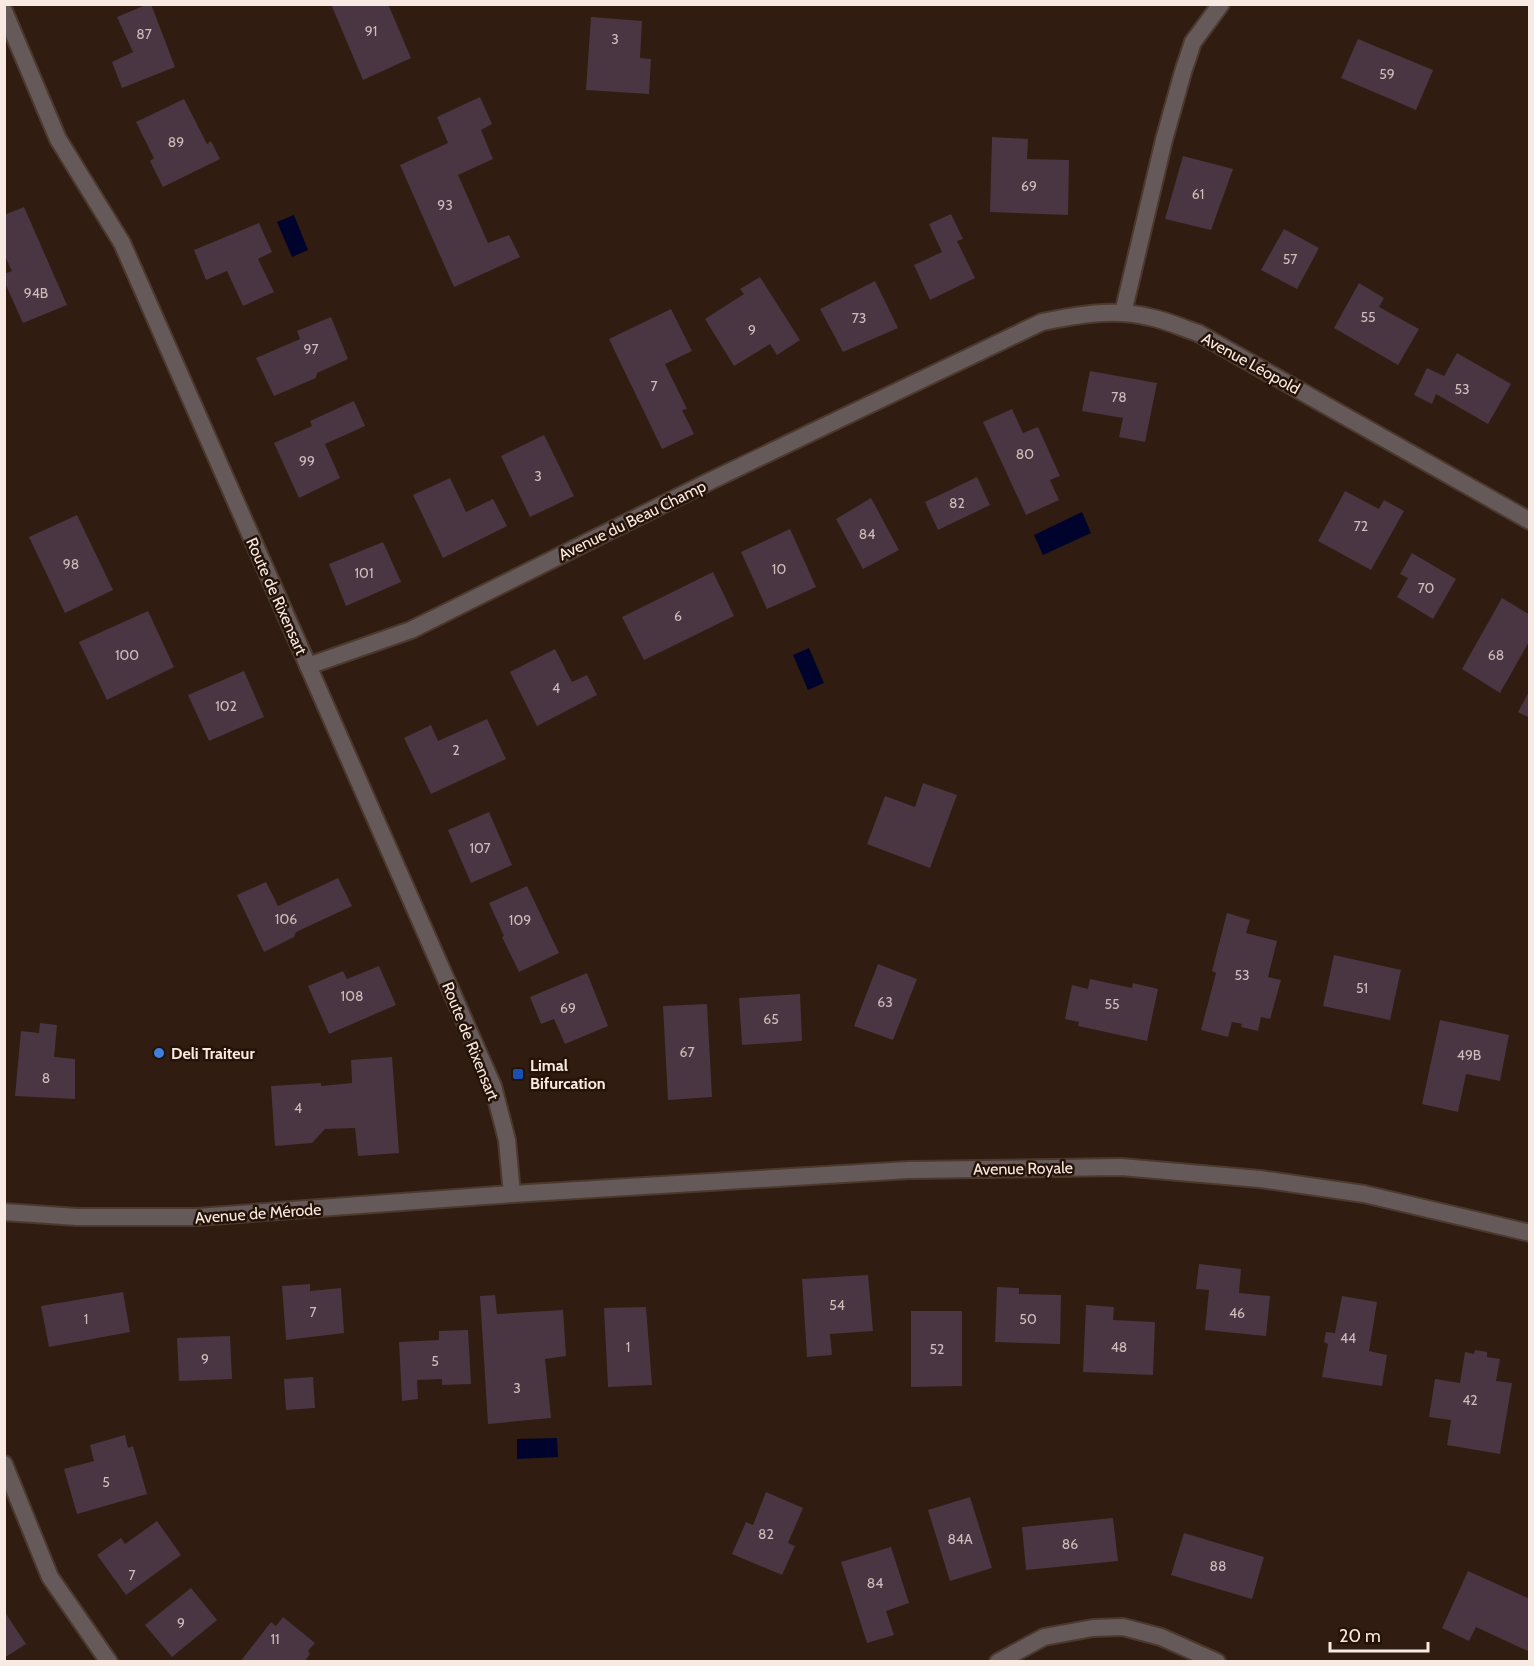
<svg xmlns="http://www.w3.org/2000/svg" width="1534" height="1666" font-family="Cabin,sans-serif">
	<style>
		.water { fill: #00042c }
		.building { fill: #4a3542 }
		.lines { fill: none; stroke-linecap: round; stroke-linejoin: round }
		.service-casing { stroke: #4c392e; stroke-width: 20 }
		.minor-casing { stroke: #4c392e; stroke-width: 20 }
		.tertiary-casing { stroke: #4c392e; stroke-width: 20 }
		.service { stroke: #655959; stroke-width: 16 }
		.minor { stroke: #655959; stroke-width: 16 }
		.tertiary { stroke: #655959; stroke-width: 16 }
		.shop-dot { fill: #3f7fe0; stroke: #261308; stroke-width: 2 }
		.transit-dot { fill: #1a4fb4; stroke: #261308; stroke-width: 2 }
		.labels { text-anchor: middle; stroke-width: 5; stroke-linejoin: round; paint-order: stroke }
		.number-label { font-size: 14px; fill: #ccbdbb }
		.street-label { font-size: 16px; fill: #f8eae3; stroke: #261308 }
		.poi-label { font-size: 16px; font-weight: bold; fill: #f8eae3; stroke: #261308; text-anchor: start }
	</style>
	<rect width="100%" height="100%" fill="#301c11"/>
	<g class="water">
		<path d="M294,215l14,35 -16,7 -15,-35z"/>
		<path d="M1082,512l9,21 -48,22 -9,-20z"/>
		<path d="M809,648l15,35 -16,7 -15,-35z"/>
		<path d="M557,1438l1,19 -41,2v-20z"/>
	</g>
	<g class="building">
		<path d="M148,4h3l24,63 -53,21 -10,-26 21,-10 -16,-35z"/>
		<path d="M331,4h57l23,54 -48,22z"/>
		<path d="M591,17l51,4 -2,37 11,1 -2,35 -63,-4z"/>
		<path d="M1358,39l75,31 -17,40 -75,-32z"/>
		<path d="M480,97l12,27 -11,6 12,29 -35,16 30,68 21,-8 11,22 -66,30 -54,-122 48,-22 -11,-26z"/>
		<path d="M184,99l23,45 4,-3 9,18 -57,28 -13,-26 4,-3 -18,-36z"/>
		<path d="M992,137l36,2 -1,20 42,1 -1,55 -78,-3z"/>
		<path d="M1183,156l50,13 -22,61 -46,-11z"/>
		<path d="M24,207l43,98 -44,18 -19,-42v-7l8,-3 -8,-17v-39z"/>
		<path d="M951,214l12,25 -6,2 18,37 -45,22 -16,-35 28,-13 -13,-28z"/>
		<path d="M259,223l13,29 -14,7 16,33 -31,14 -16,-35 -21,9 -12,-30z"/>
		<path d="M1284,229l35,19 -22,41 -36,-19z"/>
		<path d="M760,277l40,63 -23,15 -7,-11 -36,22 -29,-47 39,-25 -4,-5z"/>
		<path d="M875,281l23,47 -55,24 -23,-43z"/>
		<path d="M1359,283l25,15 -5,9 40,22 -21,36 -64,-37z"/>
		<path d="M671,309l21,42 -27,13 22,45 -5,1 12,24 -32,15 -53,-110z"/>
		<path d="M331,317l17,42 -31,14 -1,5 -42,18 -18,-38 44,-19 -3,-8z"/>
		<path d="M1457,353l54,31 -23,40 -52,-30 -4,10 -18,-9 13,-27 17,8z"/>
		<path d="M1090,371l67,12 -12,59 -26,-5 4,-19 -41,-7z"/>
		<path d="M354,401l11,25 -40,18 15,34 -41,20 -25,-55 38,-17 -2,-5z"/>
		<path d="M1012,409l11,24 15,-6 22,49 -10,4 9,20 -33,15 -43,-93z"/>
		<path d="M544,435l30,61 -44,21 -29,-61z"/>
		<path d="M977,477l13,28 -52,25 -13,-28z"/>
		<path d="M450,478l16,34 27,-13 14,27 -64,32 -30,-63z"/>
		<path d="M1345,491l34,18 5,-9 20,11 -33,59 -53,-29z"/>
		<path d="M871,498l28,52 -36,19 -27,-50z"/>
		<path d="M77,515l36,75 -48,23 -36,-76z"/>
		<path d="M790,529l26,58 -49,22 -26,-57z"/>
		<path d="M383,542l18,40 -55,24 -17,-42z"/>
		<path d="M1412,553l44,26 -23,40 -36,-22 11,-19 -8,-4z"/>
		<path d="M713,572l21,44 -90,44 -22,-43z"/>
		<path d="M1502,598l28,17v25l-30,53 -38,-24z"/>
		<path d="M148,611l26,56 -67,33 -28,-58z"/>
		<path d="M555,649l17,33 15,-7 10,20 -60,31 -27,-54z"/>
		<path d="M244,671l20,46 -55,24 -21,-46z"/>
		<path d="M1530,690v28l-12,-6z"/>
		<path d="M487,719l19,40 -75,35 -27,-56 27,-13 7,16z"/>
		<path d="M923,783l34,12 -27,73 -63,-24 18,-48 30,11z"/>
		<path d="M489,812l23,53 -41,18 -23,-53z"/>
		<path d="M338,878l14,28 -56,26 -2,5 -30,15 -27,-57 29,-13 12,24z"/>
		<path d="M527,886l32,67 -40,19 -17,-35 2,-1 -15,-33z"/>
		<path d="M1227,913l23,7 -4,13 31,8 -9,36 13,3 -11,39 -9,-2 -3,14 -17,-4 1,-3 -10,-2 -4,15 -27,-7 15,-57 -4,-2z"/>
		<path d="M1334,955l67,15 -11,50 -67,-14z"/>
		<path d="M878,964l39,15 -24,61 -39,-14z"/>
		<path d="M379,966l17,39 -67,29 -21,-48 35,-15 4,8z"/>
		<path d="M587,973l21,53 -43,18 -11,-25 -13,5 -11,-27z"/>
		<path d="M1090,979l42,9 1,-5 25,6 -11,52 -69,-15 1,-4 -14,-3 7,-34 16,4z"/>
		<path d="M800,994l2,47 -60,4 -3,-47z"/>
		<path d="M707,1004l5,93 -44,3 -5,-94z"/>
		<path d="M1440,1020l69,15 -9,46 -34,-7 -8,38 -36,-8z"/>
		<path d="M40,1023l17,2 -3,32 21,2v40l-60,-3 6,-65 18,2z"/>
		<path d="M392,1057l7,96 -41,3 -3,-28 -30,1 -13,14 -37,3 -4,-60 50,-3v3l31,-3 -1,-23z"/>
		<path d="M1199,1264l42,5 -2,24 31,3 -4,40 -61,-6 4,-40 -13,-1z"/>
		<path d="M868,1275l5,56 -43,3 2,21 -25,2 -5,-78z"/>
		<path d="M310,1284v7l31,-3 3,45 -58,7 -4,-54z"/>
		<path d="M997,1287l22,1v6l42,1 -1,49 -65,-2z"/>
		<path d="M123,1292l7,40 -81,15 -8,-41z"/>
		<path d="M495,1295l2,19 66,-4 3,46 -21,3 6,59 -63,6 -8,-128z"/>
		<path d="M1342,1296l35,6 -8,49 18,4 -5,31 -60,-9 6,-33 -4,-2 2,-10 9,1z"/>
		<path d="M1086,1305l28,2 -1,13 42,2 -2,53 -70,-3z"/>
		<path d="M646,1307l6,78 -44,2 -4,-79z"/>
		<path d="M911,1311h51v75l-51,1z"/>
		<path d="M468,1330l3,54 -29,1v-6l-25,1 1,19 -16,2 -3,-59 40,-2v-9z"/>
		<path d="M230,1336l2,43 -53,2 -2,-43z"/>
		<path d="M1475,1350l12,2v5l13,2 -4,22 16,2 -12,71 -53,-9 4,-25 -22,-3 6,-38 25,4 5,-31 9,2z"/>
		<path d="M313,1377l2,31 -29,2 -2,-31z"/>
		<path d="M125,1435l3,13 5,-2 14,48 -70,20 -13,-45 30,-8 -4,-16z"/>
		<path d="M766,1492l37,16 -15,35 7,3 -13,29 -50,-21 14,-32 7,3z"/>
		<path d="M970,1497l22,71 -42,13 -22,-71z"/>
		<path d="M1113,1518l5,43 -92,9 -4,-43z"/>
		<path d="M157,1521l24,34 -55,40 -29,-40 24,-17 4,6z"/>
		<path d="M1184,1533l80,24 -12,42 -81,-24z"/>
		<path d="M891,1547l18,56 -23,8 8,24 -27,8 -26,-81z"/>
		<path d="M1468,1571l62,28v53l-54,-25 -7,14 -27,-13z"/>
		<path d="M191,1588l26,32 -45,37 -27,-32z"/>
		<path d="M4,1611l22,33 -22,14z"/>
		<path d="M283,1617l32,26 -7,8 2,3 -6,8h-64l31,-40 5,4z"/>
	</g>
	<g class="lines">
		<g class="service-casing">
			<path id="service" d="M1123,313l41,-173 19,-68 10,-30 28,-38"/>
		</g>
		<g class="minor-casing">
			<g id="minor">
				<path d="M308,666l103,-36 293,-146 338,-162c35,-7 71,-14 107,-5 17,3 33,11 49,16l332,188"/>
				<path d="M4,1464l46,113 59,85"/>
				<path d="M998,1662l46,-25 49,-9 30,-1 38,10 56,25"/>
			</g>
		</g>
		<g class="tertiary-casing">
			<g id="tertiary">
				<path d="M4,11l54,128 64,104 371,843 14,54 5,54"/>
				<path d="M4,1212l73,5h120l315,-23 397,-24 212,-3 139,12 104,15 166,39"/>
			</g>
		</g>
		<use href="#service" class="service"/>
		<use href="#minor" class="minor"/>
		<use href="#tertiary" class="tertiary"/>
	</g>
	<circle class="shop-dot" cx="159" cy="1053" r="6"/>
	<rect class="transit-dot" x="512" y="1068" width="12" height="12" rx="3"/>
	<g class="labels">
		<g class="number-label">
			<text x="371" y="36">91</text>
			<text x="144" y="39">87</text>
			<text x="615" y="44">3</text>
			<text x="1387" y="79">59</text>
			<text x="176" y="147">89</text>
			<text x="1029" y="191">69</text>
			<text x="1198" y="199">61</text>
			<text x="445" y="210">93</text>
			<text x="1290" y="264">57</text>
			<text x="36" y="298">94B</text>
			<text x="1368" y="322">55</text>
			<text x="859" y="323">73</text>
			<text x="752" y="335">9</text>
			<text x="311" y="354">97</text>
			<text x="654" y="391">7</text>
			<text x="1462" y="394">53</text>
			<text x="1119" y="402">78</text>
			<text x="1025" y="459">80</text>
			<text x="307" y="466">99</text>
			<text x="538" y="481">3</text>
			<text x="957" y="508">82</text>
			<text x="1361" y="531">72</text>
			<text x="867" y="539">84</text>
			<text x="71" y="569">98</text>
			<text x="779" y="574">10</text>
			<text x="364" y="578">101</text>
			<text x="1426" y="593">70</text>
			<text x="678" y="621">6</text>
			<text x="127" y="660">100</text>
			<text x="1496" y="660">68</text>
			<text x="556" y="693">4</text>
			<text x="226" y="711">102</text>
			<text x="456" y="755">2</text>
			<text x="480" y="853">107</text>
			<text x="286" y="924">106</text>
			<text x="520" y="925">109</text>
			<text x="1242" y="980">53</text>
			<text x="1362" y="993">51</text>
			<text x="352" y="1001">108</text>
			<text x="885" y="1007">63</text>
			<text x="1112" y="1009">55</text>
			<text x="568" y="1013">69</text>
			<text x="771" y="1024">65</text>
			<text x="687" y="1057">67</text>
			<text x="1469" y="1060">49B</text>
			<text x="46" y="1083">8</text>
			<text x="298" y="1113">4</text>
			<text x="837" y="1310">54</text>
			<text x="313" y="1317">7</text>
			<text x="1237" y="1318">46</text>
			<text x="86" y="1324">1</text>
			<text x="1028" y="1324">50</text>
			<text x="1348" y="1343">44</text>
			<text x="628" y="1352">1</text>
			<text x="1119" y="1352">48</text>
			<text x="937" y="1354">52</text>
			<text x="205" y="1364">9</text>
			<text x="435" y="1366">5</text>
			<text x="517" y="1393">3</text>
			<text x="1470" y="1405">42</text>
			<text x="106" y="1487">5</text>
			<text x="766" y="1539">82</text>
			<text x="960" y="1544">84A</text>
			<text x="1070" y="1549">86</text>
			<text x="1218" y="1571">88</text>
			<text x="132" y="1580">7</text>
			<text x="875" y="1588">84</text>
			<text x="181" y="1628">9</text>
			<text x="275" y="1644">11</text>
		</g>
		<g class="street-label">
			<text transform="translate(1251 363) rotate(29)" y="6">Avenue Léopold</text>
			<text transform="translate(632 520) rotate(-26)" y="6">Avenue du Beau Champ</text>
			<text transform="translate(277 596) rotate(66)" y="6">Route de Rixensart</text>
			<text transform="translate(471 1041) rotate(68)" y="6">Route de Rixensart</text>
			<text transform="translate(1023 1168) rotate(-1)" y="6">Avenue Royale</text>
			<text transform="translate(258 1213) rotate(-4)" y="6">Avenue de Mérode</text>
		</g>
		<g class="poi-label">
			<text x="171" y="1059">Deli Traiteur</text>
			<text x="530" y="1071">Limal<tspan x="530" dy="18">Bifurcation</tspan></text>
		</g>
	</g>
	<rect width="1534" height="1666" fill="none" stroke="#f8eae3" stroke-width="12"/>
	<path d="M1330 1642v9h98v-9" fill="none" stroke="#f8eae3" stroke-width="3"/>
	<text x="1339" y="1642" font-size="18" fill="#f8eae3" stroke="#261308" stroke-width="4.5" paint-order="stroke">20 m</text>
</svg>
